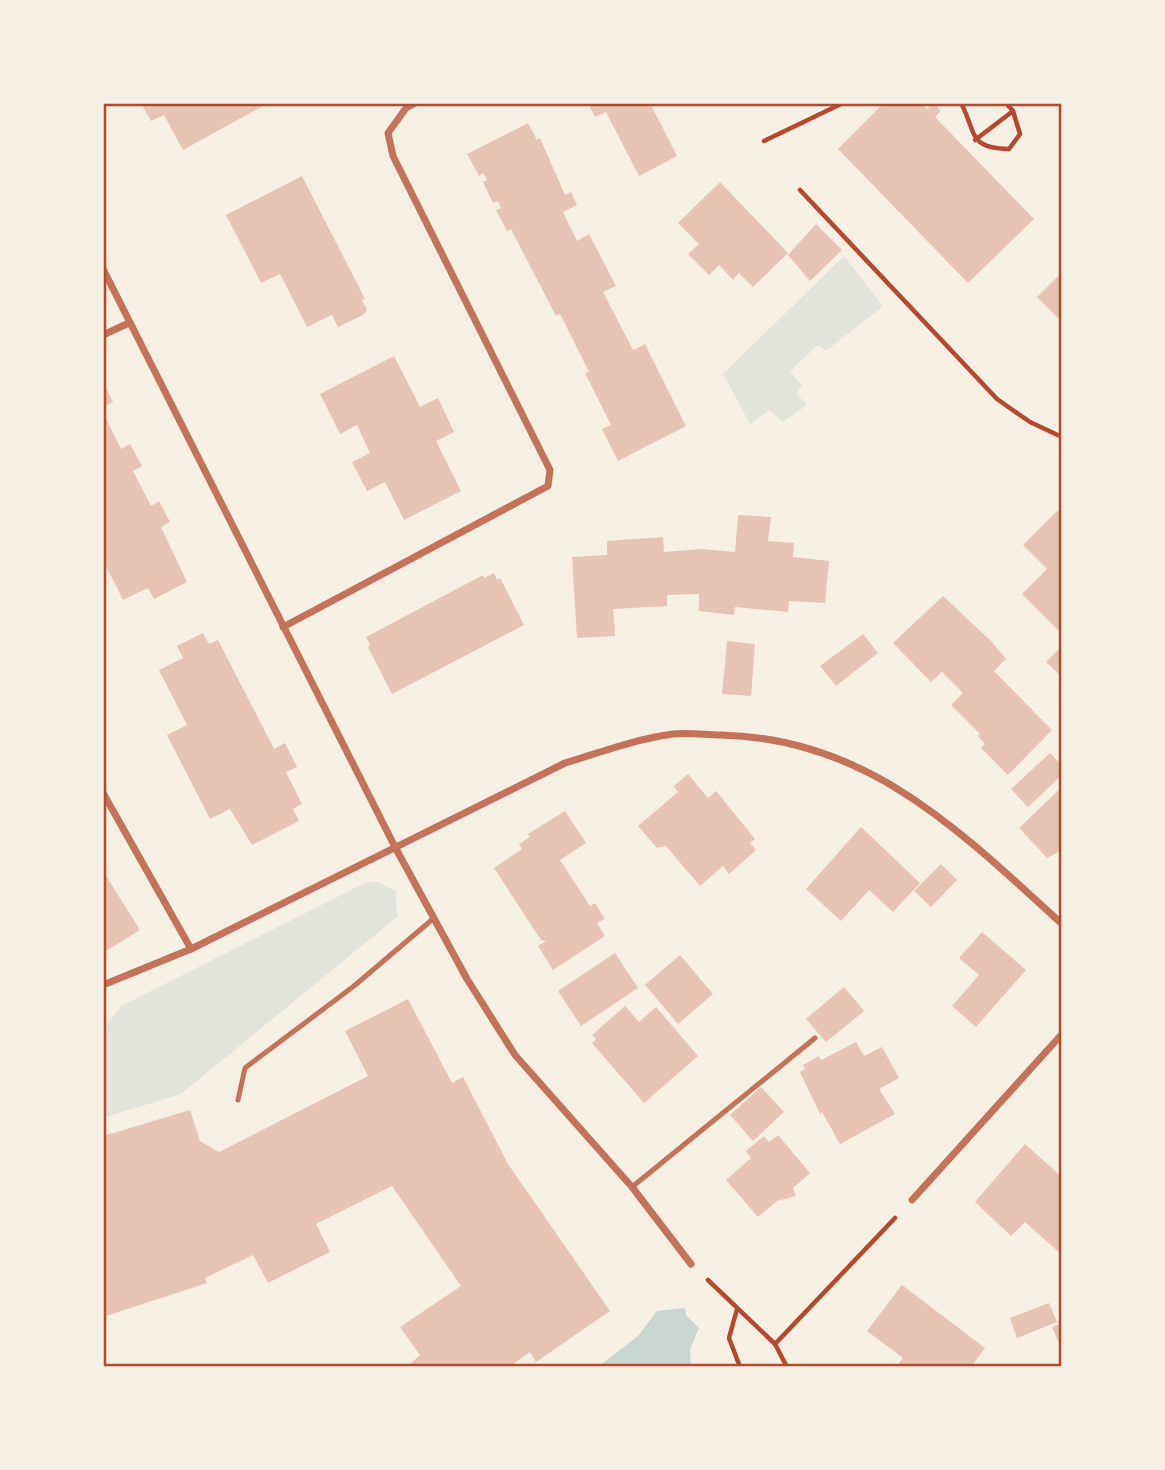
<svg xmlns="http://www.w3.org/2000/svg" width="1165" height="1470" font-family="'Space Grotesk',sans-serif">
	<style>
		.green { fill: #e2e4dc }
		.water { fill: #c9d6d2 }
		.building { fill: #e6c5b7 }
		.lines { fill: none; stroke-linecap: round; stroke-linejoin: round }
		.path { stroke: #b5482f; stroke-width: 4.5 }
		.service { stroke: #c5725c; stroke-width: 5 }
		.minor { stroke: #c5725c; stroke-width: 7 }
		.neatline { fill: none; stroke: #b5482f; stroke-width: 2.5 }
	</style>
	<rect width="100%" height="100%" fill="#f6efe4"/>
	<g class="green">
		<path d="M844,256l39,50 -57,45 -8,-6 -28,26 12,15 -6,7 11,12 -24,17 -14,-12 -19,14 -27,-50z"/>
		<path d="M367,882h13l16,10 1,25 -216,177 -78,24v-87l18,-25z"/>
	</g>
	<path class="water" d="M685,1308l1,7 13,13 -9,21 1,18h-93l40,-31 19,-25z"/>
	<g class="building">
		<path d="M141,103h127l-85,47 -19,-35 -13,6z"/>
		<path d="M588,103h62l27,53 -38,20 -33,-64 -11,5z"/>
		<path d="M884,103h37l6,6 6,-6 8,8 -6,6 99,102 -66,64 -130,-134z"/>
		<path d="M528,123l9,17 3,-2 25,57 6,-3 6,13 -14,7 14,29 12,-7 27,52 -13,6 30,58 12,-6 41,82 -68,35 -16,-32 9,-4 -26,-52 4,-1 -29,-58 -4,2 -45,-87 -4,2 -11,-21 5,-2 -3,-7 -5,2 -10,-21 4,-2 -4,-7 -4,3 -12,-22z"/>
		<path d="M302,176l63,123 -3,1 5,10 -4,5 -25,12 -6,-12 -25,12 -27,-53 -19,9 -35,-68z"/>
		<path d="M720,182l68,71 -35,34 -14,-14 -6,7 -14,-15 -10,10 -21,-21 11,-10 -21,-21z"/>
		<path d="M816,224l26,26 -32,31 -22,-26z"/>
		<path d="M1062,272v50l-25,-25z"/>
		<path d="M394,356l26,51 18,-9 16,34 -18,9 25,50 -57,29 -19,-38 -18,9 -15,-29 18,-9 -13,-28 -17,9 -20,-40z"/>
		<path d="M103,382l10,20 -10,5z"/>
		<path d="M103,412l18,37 9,-5 12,22 -9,5 18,35 8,-5 11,21 -9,5 26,55 -33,17 -6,-11 -25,12 -20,-40z"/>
		<path d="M1058,510l4,4v115l-3,2 -37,-37 25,-25 -24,-24z"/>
		<path d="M738,515l33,2 -3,24 26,2 -1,14 36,4 -4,42 -36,-2 -1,11 -53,-5 -1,8 -35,-4v-17l-32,1v11l-54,3 2,27 -38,2 -5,-81 35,-2v-14l56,-4 1,15 37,-3 34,3z"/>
		<path d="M494,573l3,7 3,-2 24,47 -132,69 -24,-47 2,-2 -4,-8 117,-62 1,3z"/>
		<path d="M943,596l48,45 15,18 -12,12 58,59 -44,45 -27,-27 4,-4 -7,-8 2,-2 -29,-29 12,-12 -21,-21 -11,10 -38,-39z"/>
		<path d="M203,633l6,11 9,-4 56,109 11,-6 12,24 -11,5 16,32 -9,5 6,12 -47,24 -22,-36 -20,10 -43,-84 20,-10 -28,-55 24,-12 -6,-12z"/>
		<path d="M863,634l15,19 -42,33 -16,-20z"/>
		<path d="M727,641l28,3 -4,52 -29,-2z"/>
		<path d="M1062,646v31l-16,-15z"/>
		<path d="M1050,753l12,12v10l-34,32 -17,-18z"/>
		<path d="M688,774l20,24 8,-7 39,48 -5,4 6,7 -27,24 -6,-8 -23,20 -34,-40 -9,2 -19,-22 40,-34 -4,-6z"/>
		<path d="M1062,787v63l-15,8 -28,-30z"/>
		<path d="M565,811l21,32 -26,17 30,46 5,-3 10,16 -8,4 8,13 -52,34 -15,-24 8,-5 -5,-1 -47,-72 28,-19 -3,-5 11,-7 -2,-3z"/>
		<path d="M861,827l59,56 -27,29 -24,-22 -28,31 -35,-32z"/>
		<path d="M941,864l16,16 -26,27 -17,-16z"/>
		<path d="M103,871l37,59 -37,23z"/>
		<path d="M982,932l44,38 -50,57 -24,-21 27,-31 -20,-17z"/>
		<path d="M615,953l23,35 -57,38 -23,-35z"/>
		<path d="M680,955l33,39 -35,30 -33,-39z"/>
		<path d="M844,987l20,24 -38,31 -20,-23z"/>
		<path d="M408,999l44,84 11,-6 45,87 102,147 -74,51 -6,-10 -21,15h-102l13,-12 -20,-28 61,-41 -69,-100 -76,38 14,28 -62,31 -15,-28 -48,23 2,5 -104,34v-185l4,3 83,-25 10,31 19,11 149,-76 -23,-45z"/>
		<path d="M625,1006l14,16 17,-15 42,49 -54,47 -52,-60 4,-4 -4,-4z"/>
		<path d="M856,1042l8,14 18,-9 17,31 -20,11 16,25 -55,30 -18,-32 -2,2 -20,-42 5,-3 -2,-4 16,-9 2,4z"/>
		<path d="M761,1087l23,25 -31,29 -23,-26z"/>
		<path d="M778,1135l32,38 -17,15 3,8 -19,5 -19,16 -32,-37 25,-22 -5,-7 18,-15 5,6z"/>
		<path d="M1025,1144l37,33v78l-37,-33 -14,14 -36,-34z"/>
		<path d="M902,1285l83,63 -14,19h-75l7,-9 -36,-27z"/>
		<path d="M1049,1303l8,19 -40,16 -7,-20z"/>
		<path d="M1062,1323v27l-10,-23z"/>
	</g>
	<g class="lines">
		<g class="path">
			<path d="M961,103c16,31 7,45 48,46l11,-15 -7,-23 -7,-8"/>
			<path d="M975,140l38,-29"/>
			<path d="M764,141l79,-38"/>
			<path d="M800,190l197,209 33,23 32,15"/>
			<path d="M708,1280l67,64 12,23"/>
			<path d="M737,1309l-8,29 11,29"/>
			<path d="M775,1344l120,-126"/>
		</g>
		<g class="service">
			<path d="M238,1100l7,-32 109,-82 80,-68"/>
			<path d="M632,1187l183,-149"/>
		</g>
		<g class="minor">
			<path d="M103,269l292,578 72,132 48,76 117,132 59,77"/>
			<path d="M103,335l26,-12"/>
			<path d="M283,627l265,-141 2,-16 -157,-314 -5,-23 18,-25 9,-5"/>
			<path d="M103,793l88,156"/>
			<path d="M103,985l88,-36 374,-186c36,-11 71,-24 108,-29 16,-2 33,1 48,1 147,3 239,96 341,189"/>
			<path d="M912,1200l150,-166"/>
		</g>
	</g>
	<rect width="1165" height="1470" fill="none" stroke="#f6efe4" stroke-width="210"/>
	<rect x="105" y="105" width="955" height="1260" class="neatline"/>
</svg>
